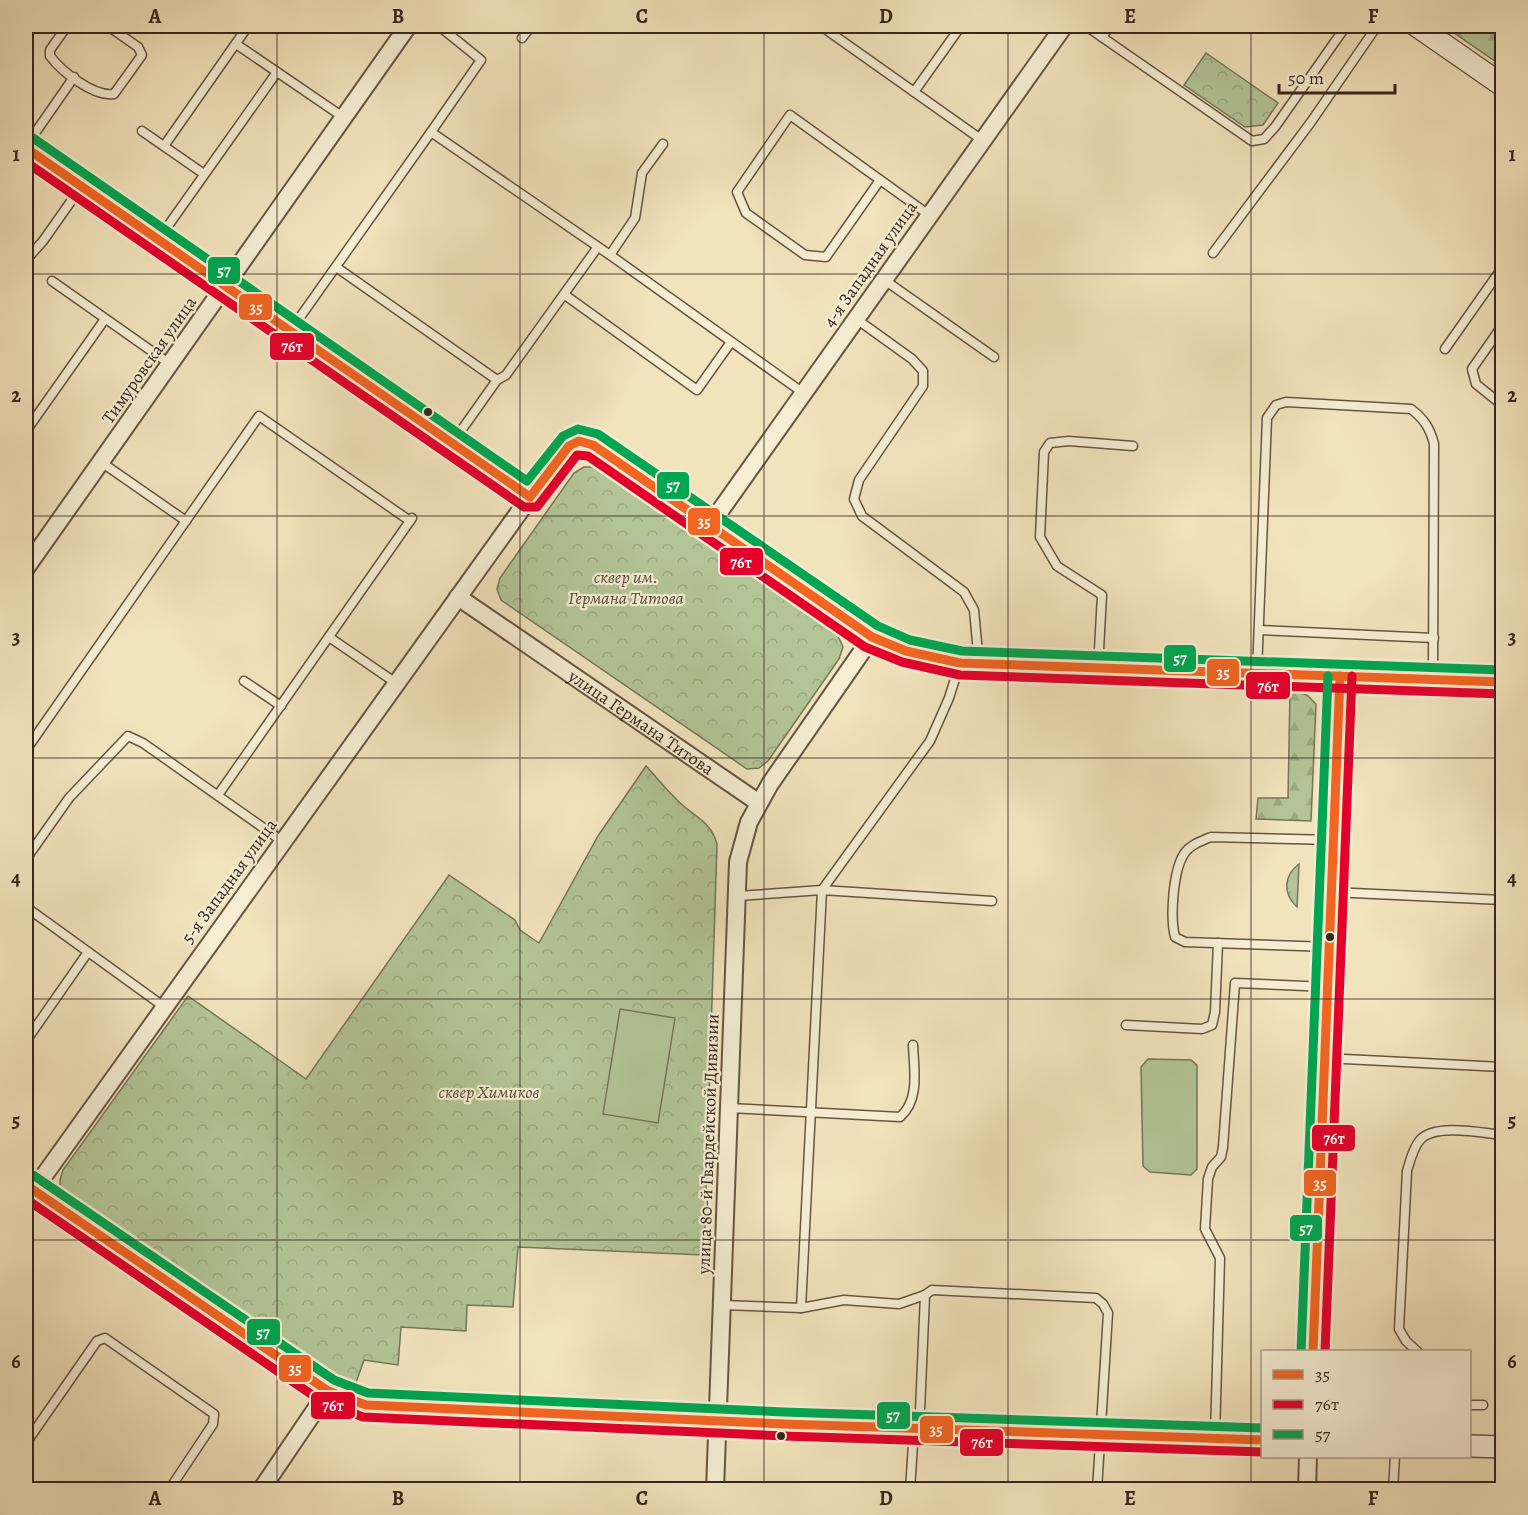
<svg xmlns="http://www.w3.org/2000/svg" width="1528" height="1515" font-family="Alegreya,serif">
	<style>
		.grass { fill: url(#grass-tufts); stroke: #757659; stroke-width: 1.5 }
		.forest { fill: url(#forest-firs); stroke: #757659; stroke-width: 1.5 }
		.park { fill: url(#park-crowns); stroke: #757659; stroke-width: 1.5 }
		.garden { fill: #b3c596; stroke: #757659; stroke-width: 1.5 }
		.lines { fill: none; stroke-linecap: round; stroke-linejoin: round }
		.service-casing { stroke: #654; stroke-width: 11 }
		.minor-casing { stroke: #654; stroke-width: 20 }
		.tertiary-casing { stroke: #654; stroke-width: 24 }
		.service { stroke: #f6edd3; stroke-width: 8 }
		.minor { stroke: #f6edd3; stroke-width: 16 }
		.tertiary { stroke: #f6edd3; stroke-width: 21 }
		.bus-1-casing { stroke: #f6edd3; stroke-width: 14 }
		.bus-2-casing { stroke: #f6edd3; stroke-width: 14 }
		.bus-3-casing { stroke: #f6edd3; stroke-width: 14 }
		.bus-1 { stroke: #f26522; stroke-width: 9 }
		.bus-2 { stroke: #e4002b; stroke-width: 9 }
		.bus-3 { stroke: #00a651; stroke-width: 9 }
		.grid { fill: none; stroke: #37261c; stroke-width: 1.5; stroke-opacity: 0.55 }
		.bus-dot { fill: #37261c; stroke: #f6edd3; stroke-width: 2 }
		.labels { text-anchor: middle; stroke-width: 4.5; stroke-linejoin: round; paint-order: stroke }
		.street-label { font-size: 18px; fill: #37261c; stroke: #f6edd3 }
		.park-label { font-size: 18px; font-style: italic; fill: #564e3a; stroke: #f6edd3 }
		.line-badge { stroke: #f6edd3; stroke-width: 2 }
		.badge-label { font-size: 16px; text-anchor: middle; font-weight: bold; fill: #fff }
		.neatline { fill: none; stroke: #37261c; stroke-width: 2 }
		.grid-label { font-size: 20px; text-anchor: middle; font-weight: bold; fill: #37261c }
	</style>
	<defs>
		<pattern id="grass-tufts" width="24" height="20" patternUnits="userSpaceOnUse" patternTransform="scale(1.5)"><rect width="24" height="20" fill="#b3c596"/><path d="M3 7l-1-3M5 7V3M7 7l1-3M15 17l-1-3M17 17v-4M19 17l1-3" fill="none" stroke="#9ba981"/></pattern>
		<pattern id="forest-firs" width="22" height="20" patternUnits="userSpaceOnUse" patternTransform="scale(1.5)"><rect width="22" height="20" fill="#b3c596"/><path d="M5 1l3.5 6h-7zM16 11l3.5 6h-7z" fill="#9ba981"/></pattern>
		<pattern id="park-crowns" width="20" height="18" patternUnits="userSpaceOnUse" patternTransform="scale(1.5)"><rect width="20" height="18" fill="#b3c596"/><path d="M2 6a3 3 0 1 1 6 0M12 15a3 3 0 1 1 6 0" fill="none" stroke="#9ba981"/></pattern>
	</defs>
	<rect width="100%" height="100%" fill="#f1e3bc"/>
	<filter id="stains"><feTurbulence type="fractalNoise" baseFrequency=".00333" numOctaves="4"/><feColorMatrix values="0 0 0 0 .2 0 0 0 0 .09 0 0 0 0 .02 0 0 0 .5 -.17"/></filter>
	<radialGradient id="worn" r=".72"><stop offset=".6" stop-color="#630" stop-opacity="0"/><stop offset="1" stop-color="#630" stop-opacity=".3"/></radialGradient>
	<path class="grass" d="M1299,864l-2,43c-14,-13 -14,-31 2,-43z"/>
	<g class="forest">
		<path d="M1444,26h58v40z"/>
		<path d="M1290,690l17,5 9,9 -5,117 -55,-2 2,-21h30z"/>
	</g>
	<g class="park">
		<path d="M1206,53l72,50 -15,22 -18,2 -61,-42z"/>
		<path d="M584,467h10l244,169 5,11 -4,12 -71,102 -9,7 -12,1 -246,-169 -4,-11 3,-11 74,-105z"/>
		<path d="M646,766c11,12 21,24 32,35 16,16 33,20 39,43l-13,411 -186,-8 -5,60 -46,-2 -1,26 -65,-4 -3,38 -34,-5 -10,28 -17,-5 -21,-14 -251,-172c-7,-10 -6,-16 -2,-27l125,-174 118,83 143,-204 66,45 5,10 19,13 59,-107z"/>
	</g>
	<g class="garden">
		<path d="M620,1009l55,9 -17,105 -55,-9z"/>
		<path d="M1148,1059l43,1 6,5v104l-6,6 -41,-3 -7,-6 -2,-99z"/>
	</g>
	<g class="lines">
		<g class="service-casing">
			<g id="service">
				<path d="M67,26l-17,24v6c12,16 44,41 64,38l28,-39 -4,-8 -30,-21"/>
				<path d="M439,26l42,34 -50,72 179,123 192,137"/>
				<path d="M1086,26l166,115 12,-2 11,-12 71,-101"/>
				<path d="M828,31l154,109"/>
				<path d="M1102,37l8,-11"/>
				<path d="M522,38l9,-12"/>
				<path d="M236,44l107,73"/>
				<path d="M914,92l47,-66"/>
				<path d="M142,131l62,43"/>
				<path d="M26,146l48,-69"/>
				<path d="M164,146l84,-120"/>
				<path d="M880,180l-54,77 -21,-2 -59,-42 -9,-21 53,-77 139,100"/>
				<path d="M158,240l119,-168"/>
				<path d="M1213,253l98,-131 66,-96"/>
				<path d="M610,255l25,-37 7,-45 21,-29"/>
				<path d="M26,260l17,-19 38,-54"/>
				<path d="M336,267l161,113"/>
				<path d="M883,279l111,78"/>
				<path d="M52,281l118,83"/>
				<path d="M565,295l132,95 34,-48"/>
				<path d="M855,318l57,41 11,12v15l-64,94 -5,19 8,17 102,76 10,18 5,54"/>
				<path d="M1502,326l-30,43 4,15 26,21"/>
				<path d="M291,330l140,-198"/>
				<path d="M1445,349l57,-81"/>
				<path d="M26,431l79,-112"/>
				<path d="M453,442l44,-62 9,-5 91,-127"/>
				<path d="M101,462l85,59"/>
				<path d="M1259,630l175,8"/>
				<path d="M329,637l67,46"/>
				<path d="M1098,668l4,-73 -45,-29 -17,-29 4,-85 6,-9 19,-2 64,5"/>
				<path d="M1257,672l10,-254 9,-13 10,-3 125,7c13,10 19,19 23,35l-1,234"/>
				<path d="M244,681l37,25"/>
				<path d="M26,750l233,-334 151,105"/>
				<path d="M218,795l194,-277"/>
				<path d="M26,859l43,-61 59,-62 15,7 139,98"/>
				<path d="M1332,892l170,8"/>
				<path d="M738,896l84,-6 108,-149 19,-43 11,-35"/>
				<path d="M26,907l137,99"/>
				<path d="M1330,947l-145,-5 -10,-5c-5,-20 -2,-66 9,-83 6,-9 17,-13 27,-17l123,3"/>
				<path d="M1126,1025l76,4 10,-4 3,-13 3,-69"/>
				<path d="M26,1041l62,-89"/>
				<path d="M1325,1058l177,9"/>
				<path d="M729,1108l171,9c20,-17 14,-48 13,-72"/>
				<path d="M722,1305l79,3 43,-8 55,4 26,-9 7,-5 164,8 7,6 5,9 -11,177"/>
				<path d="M801,1308l21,-418 170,11"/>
				<path d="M1418,1352l-12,-11 -7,-12 8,-158c3,-10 6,-23 13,-31 15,-17 62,-7 82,-5"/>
				<path d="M1470,1405h13"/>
				<path d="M1215,1438l5,-180 -15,-29 3,-50 4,-12 9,-10 2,-10 12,-164 93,4"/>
				<path d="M26,1443l71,-102 8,-3 109,76 -1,10 -44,66"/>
				<path d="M910,1490l3,-46 7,-33 5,-116"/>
				<path d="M1393,1490l2,-34"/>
			</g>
		</g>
		<g class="minor-casing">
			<g id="minor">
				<path d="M710,525l354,-499"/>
				<path d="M26,568l382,-542"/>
				<path id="s1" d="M458,597l301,206"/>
				<path d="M33,1191l497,-694"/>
				<path d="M1313,1352l27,-676"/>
				<path d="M261,1490l67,-99"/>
				<path d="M715,1490l23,-628 11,-40 21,-38 102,-147"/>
				<path d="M1307,1490l1,-34"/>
			</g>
		</g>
		<g class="tertiary-casing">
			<g id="tertiary">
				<path d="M1417,26l85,59"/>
				<path d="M26,148l504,349 39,-51 10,-5 14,4 279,192 34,14 54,12 542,19"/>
				<path d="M26,1185l302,206 38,14 418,19 478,16"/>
				<path d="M1470,1446l32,1"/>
			</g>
		</g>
		<use href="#service" class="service"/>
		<use href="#minor" class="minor"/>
		<use href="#tertiary" class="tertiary"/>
		<g class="bus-1-casing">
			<g id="bus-1">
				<path d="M26,148l504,349 39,-51 10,-5 14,4 279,192 34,14 54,12 542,19"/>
				<path d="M26,1185l302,206 38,14 418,19 478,16"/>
				<path d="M1313,1352l27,-676"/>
			</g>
		</g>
		<g class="bus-2-casing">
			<g id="bus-2">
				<path d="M26,162l498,345h13l40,-52 11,1 277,191 37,15 58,13 542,19"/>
				<path d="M26,1199l295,202 42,16 421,19 478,16"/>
				<path d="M1325,1352l27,-676"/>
			</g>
		</g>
		<g class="bus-3-casing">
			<g id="bus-3">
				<path d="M33,138l494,343 36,-45 15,-7 20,5 280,192 32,14 52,11 540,19"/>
				<path d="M33,1175l301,205 34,13 416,19 478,16"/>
				<path d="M1301,1352l27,-676"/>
			</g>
		</g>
		<use href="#bus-1" class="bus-1"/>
		<use href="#bus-2" class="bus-2"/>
		<use href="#bus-3" class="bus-3"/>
	</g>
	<path class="grid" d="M277,26v1464M520,26v1464M764,26v1464M1008,26v1464M1251,26v1464M26,274h1476M26,516h1476M26,758h1476M26,999h1476M26,1240h1476"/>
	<g class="bus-dot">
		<circle cx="428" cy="412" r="5"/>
		<circle cx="1330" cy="937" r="5"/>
		<circle cx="781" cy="1436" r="5"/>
	</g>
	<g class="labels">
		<g class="street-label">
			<text transform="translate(870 264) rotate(-55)" y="6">4-я Западная улица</text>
			<text transform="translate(149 360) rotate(-55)" y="6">Тимуровская улица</text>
			<text dy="6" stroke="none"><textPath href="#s1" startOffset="222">улица Германа Титова</textPath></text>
			<text transform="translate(229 881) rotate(-54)" y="6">5-я Западная улица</text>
			<text transform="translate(708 1144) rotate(-88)" y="6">улица 80-й Гвардейской Дивизии</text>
		</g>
		<g class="park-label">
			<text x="626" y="583">сквер им.<tspan x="626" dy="21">Германа Титова</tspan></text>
			<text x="489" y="1098">сквер Химиков</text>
		</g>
	</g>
	<g class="line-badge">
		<rect x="207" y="256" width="34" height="29" rx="6" fill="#00a651"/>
		<rect x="238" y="293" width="35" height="28" rx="6" fill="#f26522"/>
		<rect x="269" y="332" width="46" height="29" rx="6" fill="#e4002b"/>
		<rect x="656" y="471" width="34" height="29" rx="6" fill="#00a651"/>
		<rect x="687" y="507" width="34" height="29" rx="6" fill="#f26522"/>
		<rect x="719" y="547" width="45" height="29" rx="6" fill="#e4002b"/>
		<rect x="1163" y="644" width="34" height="29" rx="6" fill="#00a651"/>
		<rect x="1206" y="658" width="34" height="29" rx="6" fill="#f26522"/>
		<rect x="1245" y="671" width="46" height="29" rx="6" fill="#e4002b"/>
		<rect x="1311" y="1124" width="45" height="28" rx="6" fill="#e4002b"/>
		<rect x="1303" y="1169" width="34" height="28" rx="6" fill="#f26522"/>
		<rect x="1289" y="1214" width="34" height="28" rx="6" fill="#00a651"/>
		<rect x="246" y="1318" width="35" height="28" rx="6" fill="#00a651"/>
		<rect x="278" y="1354" width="34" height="29" rx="6" fill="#f26522"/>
		<rect x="310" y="1391" width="46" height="29" rx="6" fill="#e4002b"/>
		<rect x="876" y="1401" width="35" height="29" rx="6" fill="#00a651"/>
		<rect x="919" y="1415" width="35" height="29" rx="6" fill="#f26522"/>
		<rect x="959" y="1428" width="45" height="29" rx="6" fill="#e4002b"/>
	</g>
	<g class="badge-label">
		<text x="224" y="276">57</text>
		<text x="256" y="313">35</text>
		<text x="292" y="352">76т</text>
		<text x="673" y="491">57</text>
		<text x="704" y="527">35</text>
		<text x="741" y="568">76т</text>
		<text x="1180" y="664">57</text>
		<text x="1223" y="678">35</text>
		<text x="1268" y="692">76т</text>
		<text x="1334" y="1144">76т</text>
		<text x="1320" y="1189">35</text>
		<text x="1306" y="1234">57</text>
		<text x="263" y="1338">57</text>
		<text x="295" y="1374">35</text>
		<text x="333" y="1411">76т</text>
		<text x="893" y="1421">57</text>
		<text x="936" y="1435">35</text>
		<text x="982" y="1448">76т</text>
	</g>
	<rect width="1528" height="1515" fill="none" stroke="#f1e3bc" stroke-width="66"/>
	<rect x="1261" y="1350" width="210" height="108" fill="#f6edd3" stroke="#aa9d8a" stroke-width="1.5"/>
	<rect x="1273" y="1370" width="30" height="9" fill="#f26522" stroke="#aa9d8a" stroke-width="1.5"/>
	<text x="1315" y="1380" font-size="18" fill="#37261c">35</text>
	<rect x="1273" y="1400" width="30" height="9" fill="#e4002b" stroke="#aa9d8a" stroke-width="1.5"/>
	<text x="1315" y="1410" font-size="18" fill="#37261c">76т</text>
	<rect x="1273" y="1430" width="30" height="9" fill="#00a651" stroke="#aa9d8a" stroke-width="1.5"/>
	<text x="1315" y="1440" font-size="18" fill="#37261c">57</text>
	<path d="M1279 84v9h116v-9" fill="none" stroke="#37261c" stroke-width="3"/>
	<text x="1288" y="84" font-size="18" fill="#37261c" stroke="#f6edd3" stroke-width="4.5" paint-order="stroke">50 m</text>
	<rect x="33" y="33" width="1462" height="1449" class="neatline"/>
	<g class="grid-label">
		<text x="155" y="23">A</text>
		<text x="398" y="23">B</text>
		<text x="642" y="23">C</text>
		<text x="886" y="23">D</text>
		<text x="1130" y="23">E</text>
		<text x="1373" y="23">F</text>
		<text x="16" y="161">1</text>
		<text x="1512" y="161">1</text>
		<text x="16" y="402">2</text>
		<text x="1512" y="402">2</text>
		<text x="16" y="644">3</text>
		<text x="1512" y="644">3</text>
		<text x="16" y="885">4</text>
		<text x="1512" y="885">4</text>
		<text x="16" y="1127">5</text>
		<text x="1512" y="1127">5</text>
		<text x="16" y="1368">6</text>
		<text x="1512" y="1368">6</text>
		<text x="155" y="1505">A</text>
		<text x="398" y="1505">B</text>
		<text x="642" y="1505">C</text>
		<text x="886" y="1505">D</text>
		<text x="1130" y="1505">E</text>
		<text x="1373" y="1505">F</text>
	</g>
	<rect width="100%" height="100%" filter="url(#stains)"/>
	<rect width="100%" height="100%" fill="url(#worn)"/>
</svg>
